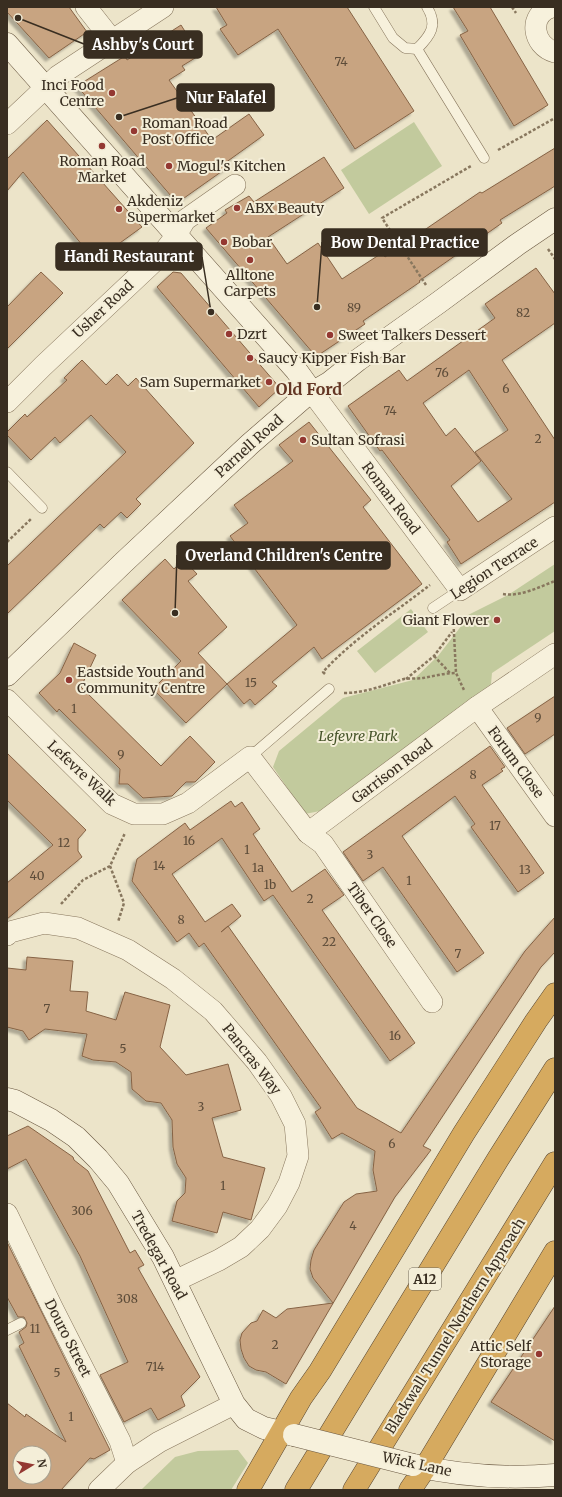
<svg xmlns="http://www.w3.org/2000/svg" width="562" height="1497" font-family="Merriweather,serif">
	<style>
		.green { fill: #c2ca9d }
		.building { fill: #c8a481; stroke: #866345; fill-rule: evenodd; filter: url(#shadow) }
		.lines { fill: none; stroke-linecap: round; stroke-linejoin: round }
		.lane-casing { stroke: #88775e; stroke-width: 11 }
		.street-casing { stroke: #88775e; stroke-width: 22 }
		.secondary-casing { stroke: #6a5841; stroke-width: 23 }
		.highway-casing { stroke: #564532; stroke-width: 23 }
		.path { stroke: #88775e; stroke-width: 2.5; stroke-dasharray: 3 2; stroke-linecap: butt }
		.lane { stroke: #f7f1dc; stroke-width: 10 }
		.street { stroke: #f7f1dc; stroke-width: 21 }
		.secondary { stroke: #f7f1dc; stroke-width: 22 }
		.highway { stroke: #d6aa5f; stroke-width: 22 }
		.secondary-bridge-casing { stroke: #6a5841; stroke-width: 23; stroke-linecap: butt }
		.secondary-bridge { stroke: #f7f1dc; stroke-width: 22 }
		.poi-dot { fill: #943832; stroke: #f4eed8; stroke-width: 1.5 }
		.labels { text-anchor: middle; stroke-width: 4; stroke-linejoin: round; paint-order: stroke }
		.number-label { font-size: 12px; fill: #5d4c39 }
		.shield { fill: #f4eed8; stroke: #716858; stroke-width: 1 }
		.shield-label { font-size: 13px; font-weight: bold; fill: #392e21 }
		.poi-label { font-size: 14px; fill: #392e21; stroke: #f4eed8; text-anchor: start }
		.street-label { font-size: 14px; fill: #392e21; stroke: #f4eed8 }
		.park-label { font-size: 14px; font-style: italic; fill: #465429; stroke: #f4eed8 }
		.quarter-label { font-size: 16px; font-weight: bold; fill: #633523; stroke: #f4eed8 }
		.leader { fill: none; stroke: #392e21; stroke-width: 1.5 }
		.callout-dot { fill: #392e21; stroke: #f4eed8; stroke-width: 1.5 }
		.callout { fill: #392e21; stroke: #392e21; stroke-width: 1.5 }
		.callout-label { font-size: 15px; text-anchor: middle; font-weight: bold; fill: #fff }
	</style>
	<defs>
		<filter id="shadow"><feDropShadow dx="-3.5" dy="3.5" stdDeviation="1" flood-color="#0004"/></filter>
	</defs>
	<rect width="100%" height="100%" fill="#ece4c9"/>
	<g class="green">
		<path d="M414,122l28,44 -73,48 -28,-44z"/>
		<path d="M555,564v67l-63,42 -1,11 -171,127 -15,3 -32,-47 6,-16 64,-53 70,-18 25,-24 24,-31 -2,-6 48,-24z"/>
		<path d="M411,609l17,23 -53,41 -18,-22z"/>
		<path d="M238,1450l10,13 -17,27h-90l34,-33 23,-6z"/>
	</g>
	<g class="building">
		<path d="M7,7h62l18,25 -38,26 -42,-46z"/>
		<path d="M216,7h131l67,104 -59,38 -77,-120 -40,26 -18,-26 7,-4z"/>
		<path d="M453,7h37l58,98 -34,21 -54,-91 8,-4z"/>
		<path d="M181,25l19,30 -18,11 3,4 -16,10 43,60 37,-26 15,21 -39,28 3,4 -51,36 -100,-117 48,-30 2,4z"/>
		<path d="M47,120l95,107 -47,34 -72,-89 -16,19v-32z"/>
		<path d="M555,148v38l-55,34 2,3 -83,58 1,1 -57,39 2,3 -45,30 -7,-1 -107,-125 21,-15 -2,-3 24,-14 5,6 70,-45 20,31 -76,49 19,27 31,-21 24,36 40,-26 3,4 95,-65 2,1z"/>
		<path d="M536,268l19,26v29l-53,37 53,80v62l-94,62 -14,-22 3,-2 -68,-90 -2,1 -32,-45 51,-36 8,11 88,-63 -10,-14zM469,370l39,60 -33,22 37,47 -34,23 -27,-36 30,-25 -26,-33 -9,8 -23,-33z"/>
		<path d="M41,272l22,21 -56,56v-42z"/>
		<path d="M173,272l8,1 99,115 -21,19 -102,-120z"/>
		<path d="M82,360l24,25 11,-11 11,12 8,-8 58,65 -58,56 5,5 -14,14 -6,-6 -17,16 -4,-4 -93,90v-48l119,-114 -35,-37 -31,28 -5,-6 -24,23 -24,-25v-3l18,-18 2,3 40,-37 -3,-2z"/>
		<path d="M309,422l62,78 -8,7 59,77 -100,75 -8,-12 -42,35 5,4 -22,19 -5,-6 -6,5 -17,-20 70,-59 -67,-89 18,-13 -14,-18 59,-44 -14,-16z"/>
		<path d="M165,559l9,10 10,-9 13,14 -9,7 39,46 -29,26 29,31 -41,39 -33,-34 28,-28 -59,-61z"/>
		<path d="M74,643l22,12 -15,32 80,79 29,-30 25,26 -20,20h-9l-14,14 -29,2 -15,-14h-9l1,-15 -61,-60 -2,3 -18,-19 21,-20z"/>
		<path d="M555,696v38l-30,20 -18,-26z"/>
		<path d="M490,746l15,21 -4,2 2,2 -21,14 62,88 -26,19 -47,-65 4,-3 -20,-28 -53,40 82,117 -27,19 -74,-105 -20,14 -20,-29z"/>
		<path d="M7,753l79,77 -8,9v12l4,6 -75,62v-36l46,-38 -46,-45z"/>
		<path d="M231,801l4,6 7,-5 18,27 -7,5 39,58 33,-23 19,26 -22,15 93,133 -25,18 -117,-166 -9,6 -42,-63 -50,36 33,48 27,-18 9,12 -20,16 7,-6 129,182 44,25 124,-182 30,-34v35l-14,15 -118,179 8,4 -36,47 -109,187 -20,-12 -10,-2 -7,-4 -5,-8 -3,-9 -1,-9 2,-7 9,-10 6,-2 6,-11 13,8 11,-9 46,-6 -20,-25 -3,-9 1,-9 3,-10 30,-48 12,-8 21,-3 -4,-21 2,-19 -33,-18 -10,6 -17,-27 6,-4 -117,-165 -5,4 -10,-14 -12,9 -45,-61 5,-22 48,-36 5,7z"/>
		<path d="M27,957l46,4 -3,30 18,1 -2,19 30,9 9,-28 45,13 -10,42 26,28 42,-11 13,46 -29,8 11,39 42,11 -14,52 -28,-8 -6,21 -45,-12 5,-20 8,-8 1,-15 -9,-14 -4,-17 -1,-27 -11,-17 -15,-2 -14,-12 -1,-17 -15,-10 -23,-2 -11,-4 5,-22 -42,-5 -16,11 -6,-9 -16,-4v-59l19,2z"/>
		<path d="M28,1126l45,31 1,3 14,11 42,82 5,-3 9,15 -6,3 62,109 -19,19 4,10 -27,14 -7,-12 -27,14 -24,-47 28,-13 -48,-106 -54,-97 -19,10v-33z"/>
		<path d="M7,1242l103,208 -16,9 -4,-1 -29,32h-54v-87l18,14 1,-3 40,28 -47,-96 5,-3 -5,-11 7,-5 1,-4 -3,-6h-6l-11,-20zM20,1453h24v24h-24z"/>
		<path d="M555,1306v135l-64,-39z"/>
	</g>
	<g class="lines">
		<g class="lane-casing">
			<g id="lane">
				<path d="M374,7l19,31 12,10 12,1c14,-14 21,-24 10,-42"/>
				<path d="M417,49l67,109"/>
				<path d="M7,472l35,36"/>
				<path d="M433,608l27,-18"/>
				<path d="M250,757l79,-68"/>
				<path d="M7,1330l14,-7"/>
			</g>
		</g>
		<g class="street-casing">
			<g id="street">
				<path d="M86,7l26,33"/>
				<path d="M552,7c-24,7 -20,39 3,45"/>
				<path d="M7,124l51,-48 105,-69"/>
				<path d="M312,392l148,198 95,-63"/>
				<path d="M7,402l36,-36 120,-113 10,-13 12,-20 50,-35"/>
				<path d="M7,700l105,104 22,10h29l25,-11 62,-46 58,76 169,-126 78,-53"/>
				<path d="M477,707l78,109"/>
				<path d="M308,833l15,11 109,158"/>
				<path d="M7,935l3,-3 34,-9 34,5 50,22 45,29 40,32 44,51 24,34 14,28 3,32 -9,27 -12,23 -17,23 -19,18 -22,13 -44,21"/>
				<path d="M7,1214l45,93 68,134 7,22"/>
				<path d="M99,1490l28,-27 32,-21 75,-38"/>
			</g>
		</g>
		<g class="secondary-casing">
			<g id="secondary">
				<path d="M7,44l289,326 16,22"/>
				<path d="M7,675l116,-112 127,-119 53,-46 26,-15 29,-23 80,-57 80,-59 37,-25"/>
				<path d="M7,1099l8,2 36,19 25,17 22,22 20,24 45,74 71,147 12,15 18,9 30,7"/>
				<path d="M413,1465c47,11 94,14 142,10"/>
			</g>
		</g>
		<g class="highway-casing">
			<g id="highway">
				<path d="M248,1490l53,-92 19,-27 144,-238 72,-112 19,-27"/>
				<path d="M296,1490l202,-331 57,-90"/>
				<path d="M354,1490l201,-327"/>
				<path d="M410,1490l15,-22 130,-216"/>
			</g>
		</g>
		<g class="path">
			<path d="M512,7l4,6"/>
			<path d="M498,150l57,-32"/>
			<path d="M548,249l7,10"/>
			<path d="M426,285l-44,-67 89,-52"/>
			<path d="M7,542l24,-23"/>
			<path d="M503,594c17,3 36,-7 52,-13"/>
			<path d="M453,614l3,59"/>
			<path d="M434,656l16,17"/>
			<path d="M325,674l-2,-2c31,-34 71,-59 107,-87"/>
			<path d="M406,679l28,-23 18,-24"/>
			<path d="M344,693c22,0 40,-8 60,-14 6,-1 13,0 19,-1 11,-2 22,-5 33,-5l8,17"/>
			<path d="M110,866l14,37 -6,19"/>
			<path d="M61,904l22,-24 27,-14 15,-33"/>
		</g>
		<use href="#lane" class="lane"/>
		<use href="#street" class="street"/>
		<use href="#secondary" class="secondary"/>
		<use href="#highway" class="highway"/>
		<g class="secondary-bridge-casing">
			<path id="secondary-bridge" d="M294,1435l119,30"/>
		</g>
		<use href="#secondary-bridge" class="secondary-bridge"/>
	</g>
	<g class="poi-dot">
		<circle cx="112" cy="93" r="4"/>
		<circle cx="134" cy="131" r="4"/>
		<circle cx="102" cy="146" r="4"/>
		<circle cx="169" cy="166" r="4"/>
		<circle cx="237" cy="208" r="4"/>
		<circle cx="119" cy="209" r="4"/>
		<circle cx="224" cy="242" r="4"/>
		<circle cx="250" cy="260" r="4"/>
		<circle cx="229" cy="334" r="4"/>
		<circle cx="330" cy="335" r="4"/>
		<circle cx="250" cy="358" r="4"/>
		<circle cx="269" cy="382" r="4"/>
		<circle cx="303" cy="440" r="4"/>
		<circle cx="497" cy="620" r="4"/>
		<circle cx="69" cy="680" r="4"/>
		<circle cx="539" cy="1354" r="4"/>
	</g>
	<g class="labels">
		<g class="number-label">
			<text x="341" y="66">74</text>
			<text x="354" y="312">89</text>
			<text x="523" y="317">82</text>
			<text x="442" y="377">76</text>
			<text x="506" y="393">6</text>
			<text x="390" y="415">74</text>
			<text x="538" y="443">2</text>
			<text x="251" y="687">15</text>
			<text x="74" y="713">1</text>
			<text x="538" y="722">9</text>
			<text x="121" y="759">9</text>
			<text x="473" y="779">8</text>
			<text x="495" y="830">17</text>
			<text x="189" y="845">16</text>
			<text x="64" y="847">12</text>
			<text x="247" y="854">1</text>
			<text x="370" y="859">3</text>
			<text x="159" y="870">14</text>
			<text x="258" y="872">1a</text>
			<text x="525" y="874">13</text>
			<text x="37" y="880">40</text>
			<text x="409" y="885">1</text>
			<text x="270" y="889">1b</text>
			<text x="310" y="903">2</text>
			<text x="181" y="924">8</text>
			<text x="329" y="946">22</text>
			<text x="458" y="958">7</text>
			<text x="47" y="1013">7</text>
			<text x="395" y="1040">16</text>
			<text x="123" y="1053">5</text>
			<text x="201" y="1111">3</text>
			<text x="392" y="1148">6</text>
			<text x="223" y="1190">1</text>
			<text x="82" y="1215">306</text>
			<text x="353" y="1230">4</text>
			<text x="127" y="1303">308</text>
			<text x="35" y="1333">11</text>
			<text x="275" y="1349">2</text>
			<text x="155" y="1371">714</text>
			<text x="57" y="1377">5</text>
			<text x="71" y="1421">1</text>
		</g>
		<rect class="shield" x="409" y="1268" width="32" height="22" rx="3"/>
		<g class="shield-label">
			<text x="425" y="1284">A12</text>
		</g>
		<g class="poi-label">
			<text x="104" y="90" text-anchor="end">Inci Food<tspan x="104" dy="16">Centre</tspan></text>
			<text x="142" y="128">Roman Road<tspan x="142" dy="16">Post Office</tspan></text>
			<text x="102" y="166" text-anchor="middle">Roman Road<tspan x="102" dy="16">Market</tspan></text>
			<text x="177" y="171">Mogul's Kitchen</text>
			<text x="127" y="206">Akdeniz<tspan x="127" dy="16">Supermarket</tspan></text>
			<text x="245" y="213">ABX Beauty</text>
			<text x="232" y="247">Bobar</text>
			<text x="250" y="280" text-anchor="middle">Alltone<tspan x="250" dy="16">Carpets</tspan></text>
			<text x="237" y="339">Dzrt</text>
			<text x="338" y="340">Sweet Talkers Dessert</text>
			<text x="258" y="363">Saucy Kipper Fish Bar</text>
			<text x="261" y="387" text-anchor="end">Sam Supermarket</text>
			<text x="311" y="445">Sultan Sofrasi</text>
			<text x="489" y="625" text-anchor="end">Giant Flower</text>
			<text x="77" y="677">Eastside Youth and<tspan x="77" dy="16">Community Centre</tspan></text>
			<text x="531" y="1351" text-anchor="end">Attic Self<tspan x="531" dy="16">Storage</tspan></text>
		</g>
		<g class="street-label">
			<text transform="translate(103 309) rotate(-43)" y="5">Usher Road</text>
			<text transform="translate(249 446) rotate(-42)" y="5">Parnell Road</text>
			<text transform="translate(391 498) rotate(53)" y="5">Roman Road</text>
			<text transform="translate(494 568) rotate(-33)" y="5">Legion Terrace</text>
			<text transform="translate(516 762) rotate(54)" y="5">Forum Close</text>
			<text transform="translate(392 771) rotate(-37)" y="5">Garrison Road</text>
			<text transform="translate(82 773) rotate(43)" y="5">Lefevre Walk</text>
			<text transform="translate(372 915) rotate(55)" y="5">Tiber Close</text>
			<text transform="translate(252 1059) rotate(52)" y="5">Pancras Way</text>
			<text transform="translate(159 1255) rotate(61)" y="5">Tredegar Road</text>
			<text transform="translate(455 1326) rotate(-58)" y="5">Blackwall Tunnel Northern Approach</text>
			<text transform="translate(68 1338) rotate(63)" y="5">Douro Street</text>
			<text transform="translate(417 1464) rotate(12)" y="5">Wick Lane</text>
		</g>
		<g class="park-label">
			<text x="358" y="741">Lefevre Park</text>
		</g>
		<g class="quarter-label">
			<text x="309" y="395">Old Ford</text>
		</g>
	</g>
	<path class="leader" d="M18 18L84 44M119 117L177 98M317 307L322 242M211 312L202 257M175 613L177 555"/>
	<g class="callout-dot">
		<circle cx="18" cy="18" r="4"/>
		<circle cx="119" cy="117" r="4"/>
		<circle cx="317" cy="307" r="4"/>
		<circle cx="211" cy="312" r="4"/>
		<circle cx="175" cy="613" r="4"/>
	</g>
	<g class="callout">
		<rect x="84" y="31" width="118" height="27" rx="4"/>
		<rect x="177" y="84" width="97" height="27" rx="4"/>
		<rect x="322" y="229" width="165" height="27" rx="4"/>
		<rect x="56" y="243" width="146" height="27" rx="4"/>
		<rect x="177" y="542" width="213" height="27" rx="4"/>
	</g>
	<g class="callout-label">
		<text x="143" y="50">Ashby's Court</text>
		<text x="226" y="103">Nur Falafel</text>
		<text x="405" y="248">Bow Dental Practice</text>
		<text x="129" y="262">Handi Restaurant</text>
		<text x="284" y="561">Overland Children's Centre</text>
	</g>
	<rect width="562" height="1497" fill="none" stroke="#392e21" stroke-width="16"/>
	<g transform="translate(32 1465) rotate(80)"><circle r="19" fill="#f4eed8" stroke="#a9a18f"/>
	<path d="M0-3L7 15L0 10L-7 15Z" fill="#943832"/>
	<text y="-6" font-size="11" font-weight="bold" text-anchor="middle" fill="#392e21">N</text>
	</g>
</svg>
